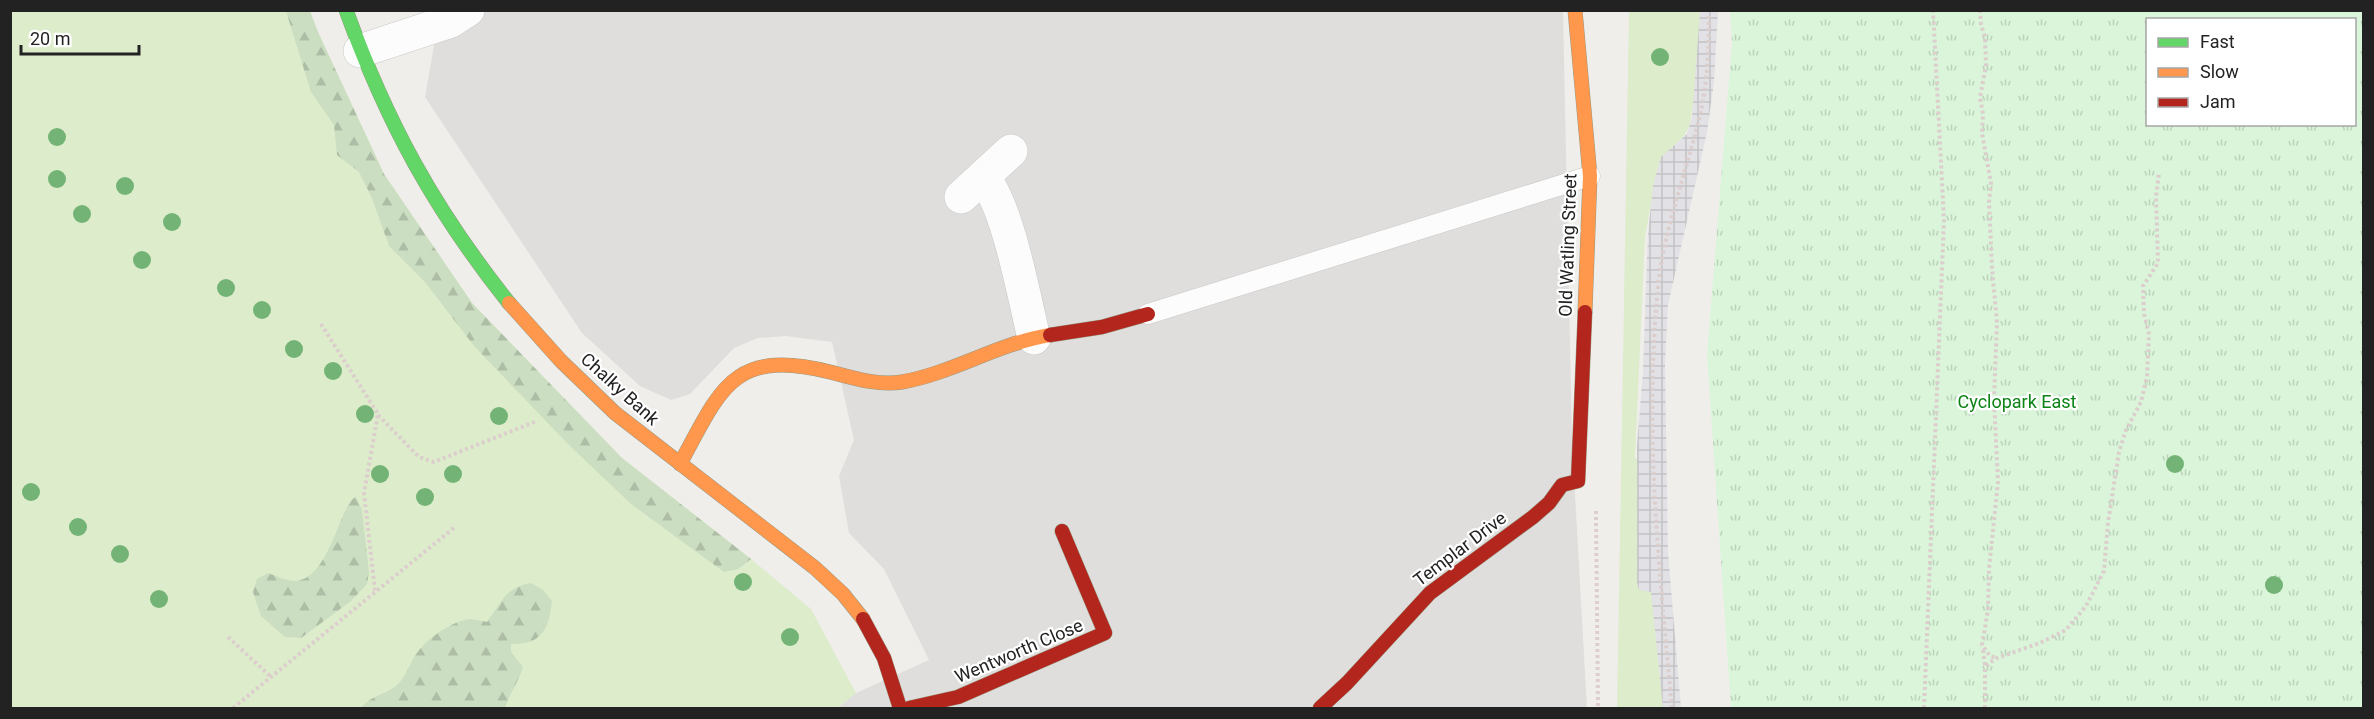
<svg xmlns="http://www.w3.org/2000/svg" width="2374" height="719" font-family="Roboto,sans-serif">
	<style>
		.residential { fill: #dfdedc }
		.grass { fill: #ddeccb }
		.forest { fill: url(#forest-firs) }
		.park { fill: url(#park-tufts); fill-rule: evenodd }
		.plaza { fill: url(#plaza-grid) }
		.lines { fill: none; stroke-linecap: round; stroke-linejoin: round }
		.lane-casing { stroke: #c9c8c7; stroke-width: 21 }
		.street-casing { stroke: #c9c8c7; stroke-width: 34 }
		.fast-casing { stroke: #999a82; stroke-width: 15 }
		.slow-casing { stroke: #999a82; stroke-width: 15 }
		.jam-casing { stroke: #999a82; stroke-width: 15 }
		.path { stroke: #dccecd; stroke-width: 4; stroke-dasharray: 3 3; stroke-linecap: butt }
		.lane { stroke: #fdfcfc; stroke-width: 20 }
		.street { stroke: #fdfcfc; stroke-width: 33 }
		.fast { stroke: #63d668; stroke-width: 14 }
		.slow { stroke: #ff974d; stroke-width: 14 }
		.jam { stroke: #b3261e; stroke-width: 14 }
		.tree { fill: #73b476 }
		.labels { text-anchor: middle; stroke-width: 4.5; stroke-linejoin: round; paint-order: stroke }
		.street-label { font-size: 18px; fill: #222; stroke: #fff }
		.park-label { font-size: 18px; fill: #0c8416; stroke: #fff }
	</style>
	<defs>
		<pattern id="forest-firs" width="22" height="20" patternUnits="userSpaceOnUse" patternTransform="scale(1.5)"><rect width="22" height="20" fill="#cbdec1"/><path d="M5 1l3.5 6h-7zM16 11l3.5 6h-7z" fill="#aebea6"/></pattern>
		<pattern id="park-tufts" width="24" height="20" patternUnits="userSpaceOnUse" patternTransform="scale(1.5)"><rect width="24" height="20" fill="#daf5da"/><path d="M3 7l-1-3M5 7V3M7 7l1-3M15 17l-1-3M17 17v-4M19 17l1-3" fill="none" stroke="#bbd2bb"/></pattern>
		<pattern id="plaza-grid" width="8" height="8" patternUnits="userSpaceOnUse" patternTransform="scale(1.5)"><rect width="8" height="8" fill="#e2e1e5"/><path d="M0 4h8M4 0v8" fill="none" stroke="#c2c1c4"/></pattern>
	</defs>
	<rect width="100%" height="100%" fill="#f0eeeb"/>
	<path class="residential" d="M440,11h1123l9,430 15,267h-750l19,-15 73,-33 -45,-91 -35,-36 -10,-57 15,-36 -22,-98 -46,-6 -28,2 -24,10 -44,46 -19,6 -31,-14 -58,-53 -157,-236z"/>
	<g class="grass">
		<path d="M10,11h300l8,21 66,142 88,129 150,155 129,101 60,50 45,84 -19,15h-826z"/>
		<path d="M1629,11h71l-2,57 -8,57 -6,11 -18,17 -9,17 -12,67 -10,220 4,6 10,128 4,3 10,114h-46z"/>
	</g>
	<g class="forest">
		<path d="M286,11h24l8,21 66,142 88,129 150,155 129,101 -13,10 -14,3 -93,-68 -64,-61 -93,-97 -49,-64 -36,-36 -17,-48 -13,-26 -22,-17 -3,-30 -23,-33z"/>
		<path d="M356,497l6,13 7,62 -2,12 -16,17 -50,37 -16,-1 -24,-21 -8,-24 4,-13 11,-6c8,3 19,8 27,8 35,-1 45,-79 61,-84z"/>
		<path d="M531,583l12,7 9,11c-3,29 -11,44 -41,43v8l12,15c-5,15 -13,26 -18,41h-144c10,-13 24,-13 35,-22 9,-8 12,-18 17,-27 11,-19 35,-36 56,-40 5,0 12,2 18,3 16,-21 17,-34 44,-39z"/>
	</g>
	<path class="park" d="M1730,11h633v697h-632l-24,-353 25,-313zM2148,20h206v104h-206z"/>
	<path class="plaza" d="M1700,11h18l-2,35 -2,36 -7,50 -39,173 -3,60 3,188 13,155h-18l-12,-116 -12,-2 -2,-8v-137l6,-74 5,-138 5,-47 8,-29 26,-23 5,-17z"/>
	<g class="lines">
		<g class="lane-casing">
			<path id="lane" d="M1148,314l442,-138"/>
		</g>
		<g class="street-casing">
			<g id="street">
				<path d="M360,51l91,-30 17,-11"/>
				<path d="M983,177c25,29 41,120 51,161"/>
				<path d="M961,197l50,-46"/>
			</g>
		</g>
		<g class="fast-casing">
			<path id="fast" d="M346,10c41,113 88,199 163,293"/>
		</g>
		<g class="slow-casing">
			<g id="slow">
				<path d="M1575,10l15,166 -5,136"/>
				<path d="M509,303l52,58 54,52 200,155 28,26 20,25"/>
				<path d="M680,464c41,-76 53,-116 150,-92 23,6 48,14 72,10 51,-9 97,-39 148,-47"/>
			</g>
		</g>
		<g class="jam-casing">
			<g id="jam">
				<path d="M1050,335l52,-8 46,-13"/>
				<path d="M863,619l21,39 16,50"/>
				<path d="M909,708l49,-11 147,-64 -43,-102"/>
				<path d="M1320,708l27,-25 83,-90 103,-76 16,-14 13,-18 16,-4 7,-169"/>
			</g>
		</g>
		<g class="path">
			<path d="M1980,10l1,14 4,14 1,27 -6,33 3,16 -1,19 9,50 -2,19 3,66 5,55 -3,76 4,83 -9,87 -1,41 -6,35 8,11 7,2"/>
			<path d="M321,324l57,90 -14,79 11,98"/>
			<path d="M378,415l41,42 15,5 103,-41"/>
			<path d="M1596,511l2,197"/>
			<path d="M228,637l43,40"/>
			<path d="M1983,650l2,16"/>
			<path d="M233,708l222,-181"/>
			<path d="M1672,708c-13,-140 -28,-280 -14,-421 6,-60 30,-118 43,-177 7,-32 8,-67 8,-100"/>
			<path d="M1924,708l20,-488 -11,-210"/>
			<path d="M1985,708v-38l3,-6 9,-6 43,-15 26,-13 20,-24 18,-35 4,-48 11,-71 7,-22 15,-28 6,-25 2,-43 -5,-20 -1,-28 15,-23 -2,-66 3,-24"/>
		</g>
		<use href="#lane" class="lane"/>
		<use href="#street" class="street"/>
		<use href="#fast" class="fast"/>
		<use href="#slow" class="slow"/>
		<use href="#jam" class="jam"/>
	</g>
	<g class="tree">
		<circle cx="1660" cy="57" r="9"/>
		<circle cx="57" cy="137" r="9"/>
		<circle cx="57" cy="179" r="9"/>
		<circle cx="125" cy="186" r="9"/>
		<circle cx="82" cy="214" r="9"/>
		<circle cx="172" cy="222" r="9"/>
		<circle cx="142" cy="260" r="9"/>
		<circle cx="226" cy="288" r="9"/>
		<circle cx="262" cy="310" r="9"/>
		<circle cx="294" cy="349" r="9"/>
		<circle cx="333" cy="371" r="9"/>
		<circle cx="365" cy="414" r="9"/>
		<circle cx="499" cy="416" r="9"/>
		<circle cx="2175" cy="464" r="9"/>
		<circle cx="380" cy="474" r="9"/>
		<circle cx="453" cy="474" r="9"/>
		<circle cx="31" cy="492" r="9"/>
		<circle cx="425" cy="497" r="9"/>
		<circle cx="78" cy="527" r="9"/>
		<circle cx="120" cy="554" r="9"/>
		<circle cx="743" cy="582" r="9"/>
		<circle cx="2274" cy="585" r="9"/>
		<circle cx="159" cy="599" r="9"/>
		<circle cx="790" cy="637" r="9"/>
	</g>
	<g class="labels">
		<g class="street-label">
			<text transform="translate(1568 245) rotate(-88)" y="6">Old Watling Street</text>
			<text transform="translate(620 389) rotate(42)" y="6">Chalky Bank</text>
			<text transform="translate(1460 549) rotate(-37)" y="6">Templar Drive</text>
			<text transform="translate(1019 651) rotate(-23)" y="6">Wentworth Close</text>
		</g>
		<g class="park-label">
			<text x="2017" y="408">Cyclopark East</text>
		</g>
	</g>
	<rect width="2374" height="719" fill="none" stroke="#222222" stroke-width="24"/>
	<rect x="2146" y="18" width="210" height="108" fill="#ffffff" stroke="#a7a7a7" stroke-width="1.5"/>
	<rect x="2158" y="38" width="30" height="9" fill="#63d668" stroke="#a7a7a7" stroke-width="1.5"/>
	<text x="2200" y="48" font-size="18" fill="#222222">Fast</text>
	<rect x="2158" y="68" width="30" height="9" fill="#ff974d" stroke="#a7a7a7" stroke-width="1.5"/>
	<text x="2200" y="78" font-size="18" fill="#222222">Slow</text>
	<rect x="2158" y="98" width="30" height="9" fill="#b3261e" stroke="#a7a7a7" stroke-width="1.5"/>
	<text x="2200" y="108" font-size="18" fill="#222222">Jam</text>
	<path d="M21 45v9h118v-9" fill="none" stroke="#222222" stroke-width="3"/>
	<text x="30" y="45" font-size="18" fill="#222222" stroke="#ffffff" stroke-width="4.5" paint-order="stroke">20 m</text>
</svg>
